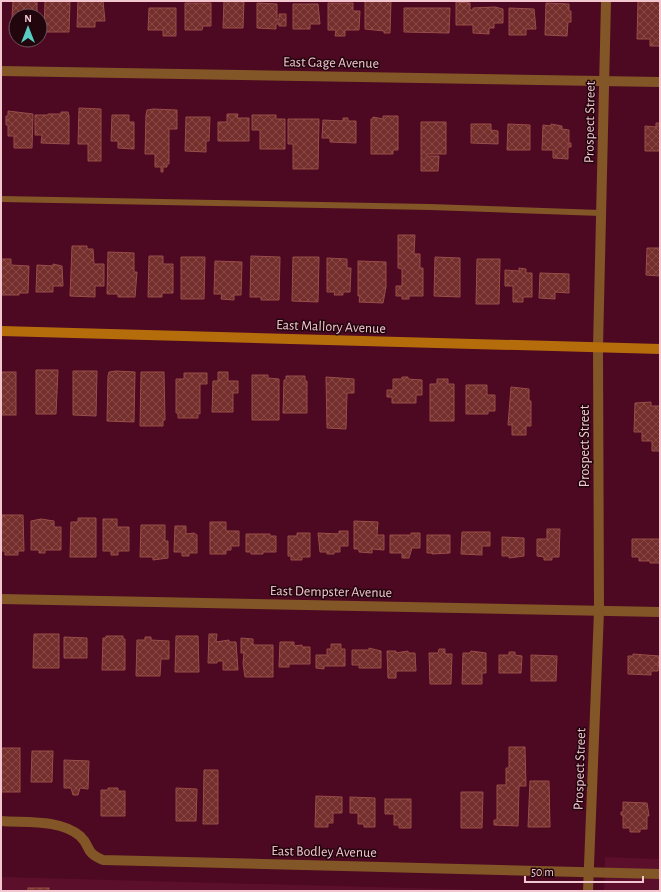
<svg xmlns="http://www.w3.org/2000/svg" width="661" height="892" font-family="'Alegreya Sans',sans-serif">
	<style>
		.built { fill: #5c0f2b }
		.building { fill: url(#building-cross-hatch); stroke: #984e49 }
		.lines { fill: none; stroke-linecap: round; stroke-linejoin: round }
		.service { stroke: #825626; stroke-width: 6 }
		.minor { stroke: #825626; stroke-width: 10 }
		.tertiary { stroke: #825626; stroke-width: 10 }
		.secondary { stroke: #b56d0c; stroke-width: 10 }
		.labels { text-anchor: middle; stroke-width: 3; stroke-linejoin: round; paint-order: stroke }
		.street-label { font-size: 14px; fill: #f2c7cf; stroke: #22060e }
	</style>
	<defs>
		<pattern id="building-cross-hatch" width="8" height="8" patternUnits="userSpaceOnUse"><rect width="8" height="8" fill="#742e2b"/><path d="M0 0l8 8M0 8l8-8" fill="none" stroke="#884b49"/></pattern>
	</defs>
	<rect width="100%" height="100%" fill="#4d0822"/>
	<g class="built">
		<path d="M605,857l55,2v32h-56z"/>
		<path d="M1,877l518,14h-518z"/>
	</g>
	<g class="building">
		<path d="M13,1h24v15h-21v16h-5z"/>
		<path d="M45,1h25l-1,31h-25z"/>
		<path d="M78,1h25l2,20h-10v6h-18z"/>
		<path d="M224,1h20l-1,27h-20z"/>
		<path d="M365,1h26l-1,32h-6v-2l-19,-2z"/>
		<path d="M638,1h21l1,2v43h-10v-7h-13z"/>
		<path d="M456,2l14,1v7h3v-2l22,-1 8,2v14h-9v5h-5v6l-16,-1v-8h-17z"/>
		<path d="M185,3h26v23h-8l-1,4h-17z"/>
		<path d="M257,3l20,1v15l2,1v-6h7v12h-7v-2h-3v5l-19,-1z"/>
		<path d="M328,3h25v8h7l-1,19h-14v6h-10l1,-6h-8z"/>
		<path d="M546,3l23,1v7h2v11h-3l-1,14 -22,-1z"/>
		<path d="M293,4h25l2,20h-10v5h-17z"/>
		<path d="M149,8h27v28h-13v-6h-15z"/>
		<path d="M404,8h46l-1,25 -45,-1z"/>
		<path d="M509,8l25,1 2,20h-10v6h-17z"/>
		<path d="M79,108l22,1v52h-13v-17h-10z"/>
		<path d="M153,109l24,1v19h-8v35h-2v3h-4v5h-2v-5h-6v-13h-10l1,-39 1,-5z"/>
		<path d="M8,111l25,3 -1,34h-18v-12h-6v-11h-2v-9h2z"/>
		<path d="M61,112h7l1,4v28l-28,-1 1,-8h-7v-20h13v-1h13z"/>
		<path d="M227,114h11l-1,4h12v23h-31v-19h9z"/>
		<path d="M112,115h17v7h5v27l-16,-1v-7h-7z"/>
		<path d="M252,115h24v4h9v30h-25v-19h-8z"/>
		<path d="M383,116h15v34h-5v4h-22v-35h2v-2l10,2z"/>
		<path d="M186,117h24l-1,24h-3v11l-21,-1z"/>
		<path d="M343,118h5v3h8v22l-26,-1v-4h-8l1,-18 20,1z"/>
		<path d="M288,119h31l-1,50h-25v-25h-5z"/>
		<path d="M421,122h25v32h-19v2h12l-1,15h-17z"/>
		<path d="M656,123h4v28h-15v-25l11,1z"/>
		<path d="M471,124h20v6l7,1v13l-27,-1z"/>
		<path d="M508,124l22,1v25h-23z"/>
		<path d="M551,124l11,2v3l7,1v13h2v4h-3v12l-15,-1v-8h-11l1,-25 8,1z"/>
		<path d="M398,235h17l-1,19h6v14h3v28h-14v3h-7v-3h-6v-10h6v-17l-4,-1z"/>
		<path d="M72,246h15v3h6l1,15h10v22h-9v11l-25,-1z"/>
		<path d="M647,248h13v28l-14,-1z"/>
		<path d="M108,252l26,1v19h3l-2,25h-17v-3h-11z"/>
		<path d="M149,256h14v8h10v29h-11v4h-14z"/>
		<path d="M251,256l29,1 -1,43h-18v-3h-11z"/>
		<path d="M181,257h24l-1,42h-23z"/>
		<path d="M293,257h26l-1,45 -26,-1z"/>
		<path d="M435,257l25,1v39l-26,-1z"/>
		<path d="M327,258l20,1v9h4l-1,24h-7v3h-9l1,-3h-8z"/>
		<path d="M1,259h10v6l18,1 -1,27h-9v2h-18z"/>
		<path d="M477,259h23l-1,45h-23z"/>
		<path d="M215,261l27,1 -1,33h-7v5l-13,-1 1,-5h-8z"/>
		<path d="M358,261l28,1v25l-3,16 -24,-1 1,-6h-2z"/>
		<path d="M53,264l9,2 1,20h-10v6h-17l1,-27 16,1z"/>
		<path d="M519,268l7,1v4h6v24h-9v5h-10v-16h-8v-16l14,1z"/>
		<path d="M540,273l29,1v19l-14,-1v7l-16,-1z"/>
		<path d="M36,370h22l-2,44h-20z"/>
		<path d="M73,371h24l-1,45 -23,-1z"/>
		<path d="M116,371l19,1 -1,50 -27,-1 1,-45 1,-4z"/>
		<rect x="1" y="372" width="15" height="43"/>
		<path d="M141,372h23l1,48h-2v6h-23z"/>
		<path d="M218,372h10v9h10v12h-5v19h-21l1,-31h5z"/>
		<path d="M184,373h23v11h-7v30l-2,-1v5h-20v-5h-2v-34h8z"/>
		<path d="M252,375h16v3l11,1v41h-27z"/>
		<path d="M286,376h19v5h2v32h-24l1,-33h2z"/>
		<path d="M326,377l28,2v14h-7l-1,36 -19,-1z"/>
		<path d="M402,377h6v2l14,1v15h-6v8h-24v-6h-5v-7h6v-11h9z"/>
		<path d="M437,379h11v5h6v37h-24v-37h7z"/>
		<path d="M466,385h21v10h8v16h-7v3h-22z"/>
		<path d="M511,387l18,2v12h2v25h-5v9h-14v-10h-4z"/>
		<path d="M651,402v4h9v45h-8v-10h-10v-9h-8l1,-29z"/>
		<path d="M2,515h21l1,36h-6v4h-13v-4h-4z"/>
		<path d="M78,518h18v39h-26l1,-35h7z"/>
		<path d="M41,519l13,2v6h7v23h-16v3h-6v-3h-8v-29z"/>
		<path d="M103,519h14v8h12v24h-11v4h-7v-4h-8z"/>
		<path d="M354,521l24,1 -1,13h7v15l-12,-1v4l-13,-1v-3h-5z"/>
		<path d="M210,522h16v9h13v15h-8v4h-5v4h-16z"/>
		<path d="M141,525h24v16h3v17l-15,2v-3h-13z"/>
		<path d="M175,526h11v8l8,-1 3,2v18h-8v3h-7v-4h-8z"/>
		<path d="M547,529h13l-1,28h-7v3h-8v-3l-7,-1v-17h10z"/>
		<path d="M339,531h9v15h-8v6h-6v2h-7v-2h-7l-2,-19 21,1z"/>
		<path d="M462,532h28v14h-8v9l-21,-1z"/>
		<path d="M297,533h13v24h-8v3h-11v-4h-3v-20h9z"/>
		<path d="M411,533h9v15h-8l-3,10h-7v-5h-12v-18h21z"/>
		<path d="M246,534h24v2h6v16h-13v2h-12v-2h-5z"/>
		<path d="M427,535h23v18l-18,1v-1h-5z"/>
		<path d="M502,537l22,1v18l-15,2v-2h-7z"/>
		<path d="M632,539h28v24h-10v-2h-11v-4h-7z"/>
		<path d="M34,634h25v34h-26z"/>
		<path d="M209,634h8l-1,8 13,-2v2h7l2,28h-15v-9h-6v2h-9z"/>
		<path d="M106,636h17v3h2v31h-23l1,-32h3z"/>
		<path d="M176,636h22l1,36h-24z"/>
		<path d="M64,637l23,1v20h-23z"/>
		<path d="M145,637h6v3l18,1v18h-8l-1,17h-24l1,-36h8z"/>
		<path d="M241,638l12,1v6h20v32h-28l-2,-14 1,-10h-3z"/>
		<path d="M280,642h14v4l8,-1v2h8v17h-21v3h-10z"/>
		<path d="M331,644h10v5h4v17h-21v3l-8,-1v-13h11v-6h4z"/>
		<path d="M369,648l12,3v17h-22v-3h-7v-15h17z"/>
		<path d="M439,649h6v5h7l-1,30h-21l-1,-31h9z"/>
		<path d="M387,651h9v2l12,-2v2h7l1,18h-20v7h-8z"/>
		<path d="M471,651l15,2v20h-4v11h-20l1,-31h7z"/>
		<path d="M509,652h6v3l7,1 -1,17h-22v-18h10z"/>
		<path d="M633,654l26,2 -1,15h-7v4l-23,-1v-18h5z"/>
		<path d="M531,655l26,1 -1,25h-25z"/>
		<path d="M509,747h16l1,39h-7l-1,40 -24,-1v-5h3v-35h9v-17h3z"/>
		<rect x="1" y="748" width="19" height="44"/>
		<path d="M32,751h21l-1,31h-21z"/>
		<path d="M64,760l25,1 -1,28 -8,-1 -2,7h-5l-2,-7h-7z"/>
		<path d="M204,770h14v54h-15z"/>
		<path d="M530,781h19l1,46h-22z"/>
		<path d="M108,788h10v3h7v25h-24v-26h7z"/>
		<path d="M176,788l21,1 -1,32h-20z"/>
		<path d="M461,792h22l-1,36h-21z"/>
		<path d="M316,796l26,1v16h-9v10h-5v4h-13z"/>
		<path d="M350,797l25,1v29h-11v-3h-6v-11h-8z"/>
		<path d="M385,799h26v29h-12v-3h-5v-11h-9z"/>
		<path d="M623,802l24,1 2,13h-2v13h-7v3h-10v-4h-7v-13h-2v-3h2z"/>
		<rect x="28" y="888" width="21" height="3"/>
	</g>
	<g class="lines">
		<path class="service" d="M1,199l429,8 171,6"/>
		<g class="minor">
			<path d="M1,71l659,11"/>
			<path d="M1,599l659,13"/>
			<path d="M1,821c25,2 59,-2 79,15 12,11 3,15 23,24l557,14"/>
			<path d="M588,891l11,-280 -1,-264"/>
		</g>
		<path class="tertiary" d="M598,347l8,-346"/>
		<path class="secondary" d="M1,331l659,18"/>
	</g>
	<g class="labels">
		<g class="street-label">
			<text transform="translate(331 62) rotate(1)" y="5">East Gage Avenue</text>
			<text transform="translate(589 122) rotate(-89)" y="5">Prospect Street</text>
			<text transform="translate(331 326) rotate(2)" y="5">East Mallory Avenue</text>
			<text transform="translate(584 446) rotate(-90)" y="5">Prospect Street</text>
			<text transform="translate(331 591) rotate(1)" y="5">East Dempster Avenue</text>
			<text transform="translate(579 769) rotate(-88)" y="5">Prospect Street</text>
			<text transform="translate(324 851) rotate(1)" y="5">East Bodley Avenue</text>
		</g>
	</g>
	<rect width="661" height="892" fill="none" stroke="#f2c7cf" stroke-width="4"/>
	<g transform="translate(28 28)"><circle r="19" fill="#22060e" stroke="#75535b"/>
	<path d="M0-3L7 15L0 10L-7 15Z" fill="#57cec1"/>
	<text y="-6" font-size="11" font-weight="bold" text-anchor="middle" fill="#f2c7cf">N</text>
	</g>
	<path d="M525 876v6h118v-6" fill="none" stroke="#f2c7cf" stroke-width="2"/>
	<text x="531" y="876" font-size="12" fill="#f2c7cf" stroke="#22060e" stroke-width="3" paint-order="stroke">50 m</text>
</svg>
